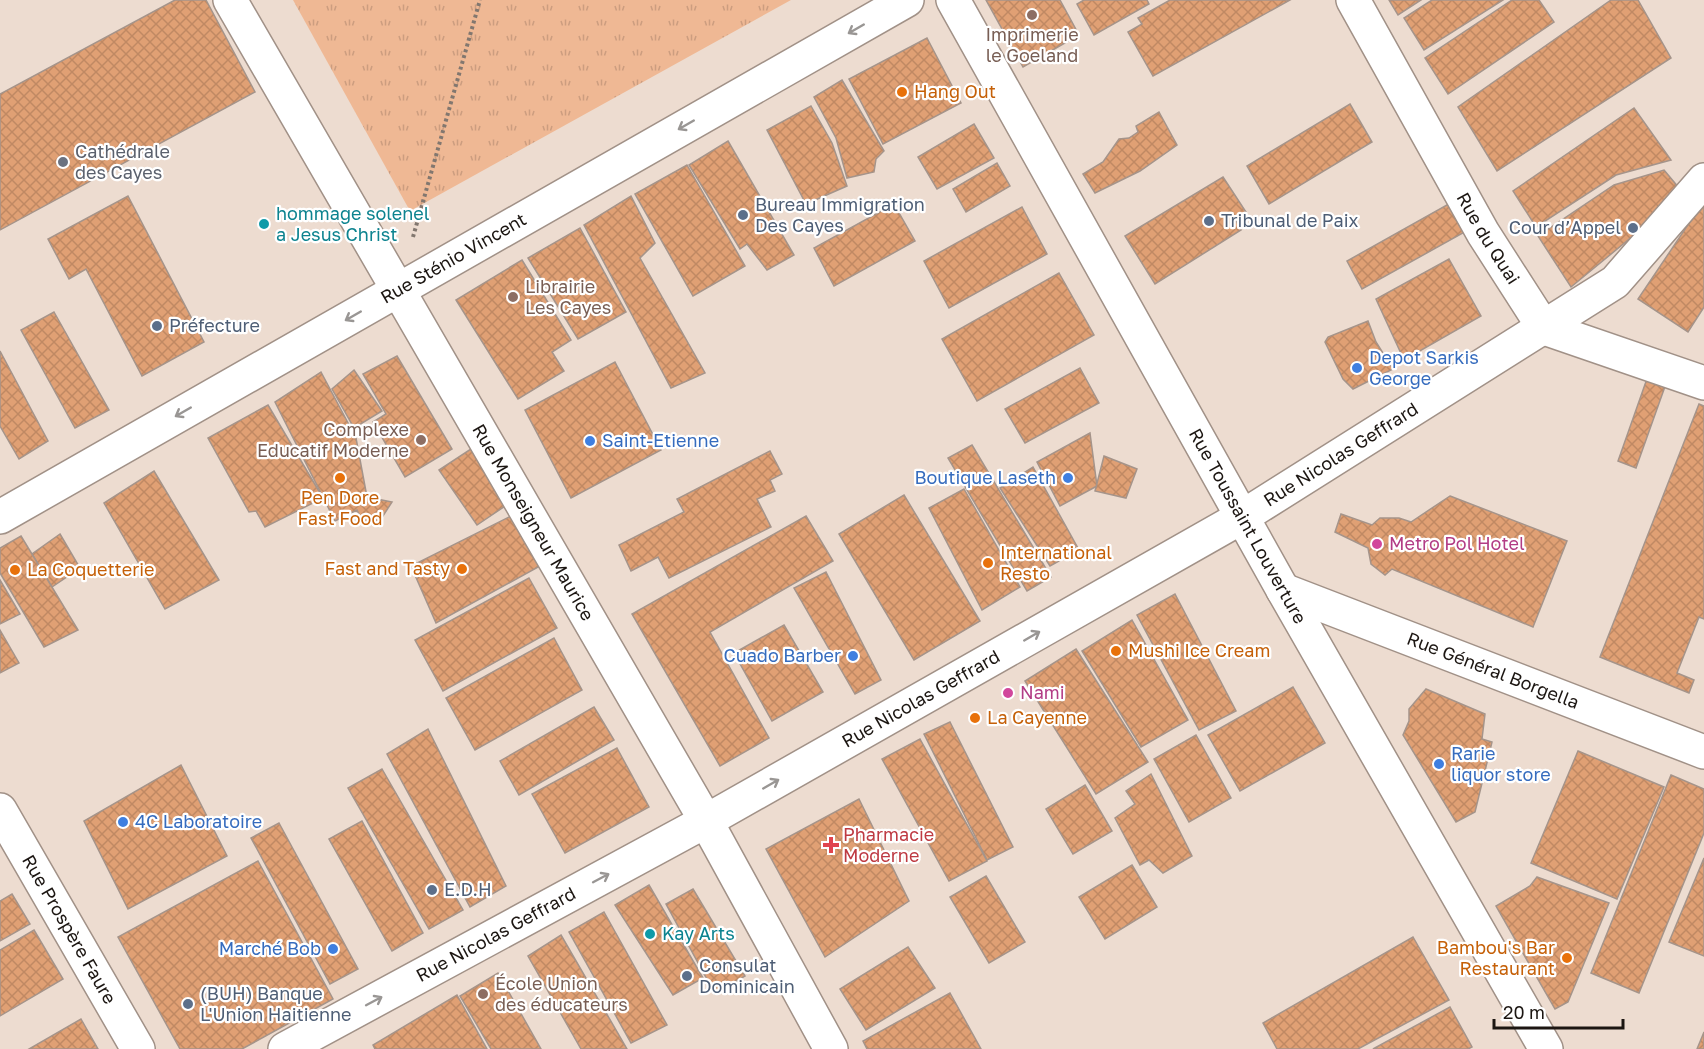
<svg xmlns="http://www.w3.org/2000/svg" width="1704" height="1049" font-family="'Golos Text',sans-serif">
	<style>
		.grass { fill: url(#grass-tufts) }
		.building { fill: url(#building-cross-hatch); stroke: #a5948a; stroke-width: 1.5 }
		.lines { fill: none; stroke-linecap: round; stroke-linejoin: round }
		.minor-casing { stroke: #a19187; stroke-width: 36 }
		.path { stroke: #82776f; stroke-width: 4; stroke-dasharray: 3 3; stroke-linecap: butt }
		.minor { stroke: #fff; stroke-width: 33 }
		.oneway { stroke: #999694 }
		.education-dot { fill: #8d6e63; stroke: #fff; stroke-width: 2 }
		.food-dot { fill: #e8710a; stroke: #fff; stroke-width: 2 }
		.worship-dot { fill: #6b7280; stroke: #fff; stroke-width: 2 }
		.service-dot { fill: #5c6f8a; stroke: #fff; stroke-width: 2 }
		.culture-dot { fill: #0f9aa8; stroke: #fff; stroke-width: 2 }
		.shop-dot { fill: #3f7fe0; stroke: #fff; stroke-width: 2 }
		.hotel-dot { fill: #d1479c; stroke: #fff; stroke-width: 2 }
		.health-dot { fill: #e0444e; stroke: #fff; stroke-width: 2 }
		.labels { text-anchor: middle; stroke-width: 4.5; stroke-linejoin: round; paint-order: stroke }
		.education-label { font-size: 18px; fill: #785e54; stroke: #fff; text-anchor: start }
		.food-label { font-size: 18px; fill: #c56008; stroke: #fff; text-anchor: start }
		.worship-label { font-size: 18px; fill: #5b616d; stroke: #fff; text-anchor: start }
		.service-label { font-size: 18px; fill: #4e5e75; stroke: #fff; text-anchor: start }
		.culture-label { font-size: 18px; fill: #0d838f; stroke: #fff; text-anchor: start }
		.street-label { font-size: 18px; fill: #1c1612; stroke: #fff }
		.shop-label { font-size: 18px; fill: #366cbe; stroke: #fff; text-anchor: start }
		.hotel-label { font-size: 18px; fill: #b23c85; stroke: #fff; text-anchor: start }
		.health-label { font-size: 18px; fill: #be3a42; stroke: #fff; text-anchor: start }
	</style>
	<defs>
		<pattern id="grass-tufts" width="24" height="20" patternUnits="userSpaceOnUse" patternTransform="scale(1.5)"><rect width="24" height="20" fill="#efb894"/><path d="M3 7l-1-3M5 7V3M7 7l1-3M15 17l-1-3M17 17v-4M19 17l1-3" fill="none" stroke="#cc9d7f"/></pattern>
		<pattern id="building-cross-hatch" width="8" height="8" patternUnits="userSpaceOnUse" patternTransform="scale(1.5)"><rect width="8" height="8" fill="#e0a074"/><path d="M0 0l8 8M0 8l8-8" fill="none" stroke="#c08963"/></pattern>
	</defs>
	<rect width="100%" height="100%" fill="#eddcd0"/>
	<path class="grass" d="M293,0h498l-381,211z"/>
	<g class="building">
		<path d="M175,0h31l49,92 -255,138v-136z"/>
		<path d="M986,0h74l19,35 -56,32z"/>
		<path d="M1084,0h63l2,4 -55,31 -17,-31z"/>
		<path d="M1170,0h120l-137,76 -25,-44 14,-8 -4,-6z"/>
		<path d="M1389,0h32l-23,15z"/>
		<path d="M1432,0h71l-79,50 -20,-32z"/>
		<path d="M1512,0h27l15,22 -106,72 -23,-36z"/>
		<path d="M1611,0h27l33,58 -174,113 -39,-64z"/>
		<path d="M927,38l34,65 -78,41 -34,-65z"/>
		<path d="M842,80l42,71 -8,8 -2,13 -27,6 -11,-40 -22,-41z"/>
		<path d="M1350,104l22,38 -103,62 -22,-38z"/>
		<path d="M811,106l21,37 15,43 -41,18 -39,-74z"/>
		<path d="M1634,108l37,52 -55,15 -80,52 -23,-36z"/>
		<path d="M1159,112l18,33 -37,26 -45,22 -12,-19 20,-12 16,-23 10,-1 9,-6 -2,-6z"/>
		<path d="M974,124l20,34 -57,31 -19,-32z"/>
		<path d="M728,141l66,114 -27,15 -20,-26 -7,5 -51,-84z"/>
		<path d="M997,163l13,23 -44,26 -13,-23z"/>
		<path d="M687,165l58,101 -52,30 -58,-102z"/>
		<path d="M1664,170l20,24 -113,93 -33,-51 76,-51z"/>
		<path d="M1223,177l23,35 -11,7 6,11 -86,54 -30,-48z"/>
		<path d="M128,196l76,146 -62,34 -56,-107 -17,10 -21,-40z"/>
		<path d="M631,196l24,47 -15,15 65,115 -34,15 -87,-163z"/>
		<path d="M1454,201l16,28 -108,60 -15,-28z"/>
		<path d="M1704,201v106l-16,25 -50,-33z"/>
		<path d="M894,204l21,37 -81,45 -20,-38z"/>
		<path d="M1022,207l25,47 -98,54 -25,-47z"/>
		<path d="M580,228l46,84 -48,27 -50,-81z"/>
		<path d="M1449,259l32,57 -77,44 -28,-61z"/>
		<path d="M522,260l49,80 -19,12 12,19 -46,28 -62,-99z"/>
		<path d="M1059,273l35,62 -117,66 -35,-62z"/>
		<path d="M54,312l55,98 -34,18 -54,-98z"/>
		<path d="M1368,321l8,21 17,27 -40,20 -10,-10 -18,-37 3,-5z"/>
		<path d="M0,351l48,90 -29,18 -19,-33z"/>
		<path d="M397,356l55,93 -47,28 -32,-55 13,-8 -23,-40z"/>
		<path d="M615,362l46,88 -90,48 -46,-88z"/>
		<path d="M1080,368l19,35 -74,40 -20,-34z"/>
		<path d="M354,370l28,41 -28,17 -22,-39z"/>
		<path d="M321,372l35,66 11,59 25,5 -13,20 -15,3 -7,-15 -22,11 -60,-119z"/>
		<path d="M1649,373l18,8 -31,87 -18,-7z"/>
		<path d="M1699,404l5,2v213l-5,-2 -22,56 17,7 -5,13 -89,-36z"/>
		<path d="M268,405l55,93 -58,29 -9,-16 -7,1 -41,-74z"/>
		<path d="M1090,433l7,53 -37,20 -23,-44z"/>
		<path d="M480,443l37,55 -40,27 -38,-55z"/>
		<path d="M972,445l79,132 -24,14 -79,-133z"/>
		<path d="M770,451l12,23 -12,6 5,11 -18,8 14,28 -102,51 -11,-21 -27,14 -12,-26 65,-33 -7,-13z"/>
		<path d="M1104,456l33,13 -11,29 -31,-7z"/>
		<path d="M1033,467l46,83 -29,16 -50,-78z"/>
		<path d="M154,471l65,109 -54,29 -61,-106z"/>
		<path d="M964,489l56,98 -38,23 -53,-102z"/>
		<path d="M904,495l76,126 -66,39 -75,-126z"/>
		<path d="M1450,496l117,45 -34,86 -141,-58 -7,6 -14,-11 -3,-16 -33,-16 6,-18 31,11 8,-7h19l12,4z"/>
		<path d="M513,515l27,51 -104,57 -25,-57z"/>
		<path d="M806,516l27,45 -123,71 59,106 -49,28 -88,-152z"/>
		<path d="M60,534l20,34 -28,19 -20,-33z"/>
		<path d="M21,536l57,94 -34,17 -44,-74v-25z"/>
		<path d="M826,572l55,108 -26,14 -61,-106z"/>
		<path d="M529,578l28,50 -114,63 -28,-51z"/>
		<path d="M0,580l20,34 -20,10z"/>
		<path d="M1175,594l61,117 -37,19 -62,-115z"/>
		<path d="M1132,620l56,100 -47,27 -59,-96z"/>
		<path d="M784,625l39,67 -51,29 -38,-68z"/>
		<path d="M0,630l19,33 -19,10z"/>
		<path d="M554,638l28,52 -107,60 -29,-52z"/>
		<path d="M1076,649l72,113 -52,32 -71,-113z"/>
		<path d="M1293,687l32,56 -85,48 -32,-56z"/>
		<path d="M1426,689l59,25 -3,25 10,3 -17,70 -19,10 -53,-87 6,-14v-12z"/>
		<path d="M594,707l20,33 -95,55 -19,-34z"/>
		<path d="M950,722l63,125 -26,13 -63,-126z"/>
		<path d="M428,729l78,157 -36,21 -83,-153z"/>
		<path d="M1196,735l35,63 -42,24 -35,-63z"/>
		<path d="M920,739l67,122 -38,20 -67,-122z"/>
		<path d="M617,748l32,59 -84,46 -33,-59z"/>
		<path d="M1578,751l86,36 -47,112 -86,-36z"/>
		<path d="M181,765l46,91 -99,53 -44,-88z"/>
		<path d="M382,769l81,141 -34,19 -81,-141z"/>
		<path d="M1151,774l41,82 -29,17 -14,-13 -9,5 -25,-47 20,-14 -9,-13z"/>
		<path d="M1671,775l33,14v44l-65,160 -48,-20z"/>
		<path d="M1085,785l27,46 -39,23 -27,-45z"/>
		<path d="M859,799l50,102 -84,56 -59,-108z"/>
		<path d="M362,821l61,112 -31,18 -63,-112z"/>
		<path d="M279,823l79,146 -28,15 -79,-146z"/>
		<path d="M1704,858v98l-35,-14z"/>
		<path d="M258,861l75,138 -91,50h-62l-62,-112z"/>
		<path d="M1132,865l25,42 -52,32 -26,-42z"/>
		<path d="M986,876l39,66 -36,21 -39,-66z"/>
		<path d="M1537,877l72,26 -41,99 -13,7 -59,-103 34,-20z"/>
		<path d="M649,885l54,93 -30,17 -58,-90z"/>
		<path d="M693,889l52,87 -30,18 -49,-90z"/>
		<path d="M12,894l18,30 -30,17v-40z"/>
		<path d="M604,912l63,113 -36,18 -62,-111z"/>
		<path d="M34,930l29,49 -63,37v-66z"/>
		<path d="M561,935l66,114h-46l-53,-93z"/>
		<path d="M1413,937l36,63 -91,49h-81l-14,-26z"/>
		<path d="M908,947l27,41 -69,42 -26,-41z"/>
		<path d="M498,973l43,76h-50l-31,-53z"/>
		<path d="M950,993l31,56h-114l-4,-8z"/>
		<path d="M457,995l30,54h-112l-2,-4z"/>
		<path d="M1450,1007l22,40 -4,2h-95z"/>
		<path d="M81,1019l17,30h-69z"/>
		<path d="M1704,1032v17h-7z"/>
	</g>
	<g class="lines">
		<g class="minor-casing">
			<g id="minor">
				<path id="s1" d="M230,0l476,821 125,228"/>
				<path id="s2" d="M953,0l330,590 263,459"/>
				<path id="s3" d="M1353,0l130,233 61,95 160,55"/>
				<path id="s4" d="M0,517l907,-517"/>
				<path id="s5" d="M1283,590l421,162"/>
				<path id="s6" d="M0,810l138,239"/>
				<path id="s7" d="M285,1049l421,-228 536,-304 373,-235 89,-102"/>
			</g>
		</g>
		<path class="path" d="M413,237l67,-237"/>
		<use href="#minor" class="minor"/>
	</g>
	<defs><path id="oneway-shaft" d="M-6 0H5M1.5-3L5.5 0L1.5 3" fill="none" stroke-width="1.6" stroke-linecap="round" stroke-linejoin="round" transform="scale(1.5)"/></defs>
	<g class="oneway">
		<use href="#oneway-shaft" transform="translate(856 29) rotate(150)"/>
		<use href="#oneway-shaft" transform="translate(686 125) rotate(150)"/>
		<use href="#oneway-shaft" transform="translate(353 316) rotate(150)"/>
		<use href="#oneway-shaft" transform="translate(183 412) rotate(150)"/>
		<use href="#oneway-shaft" transform="translate(1032 636) rotate(-30)"/>
		<use href="#oneway-shaft" transform="translate(771 784) rotate(-30)"/>
		<use href="#oneway-shaft" transform="translate(601 878) rotate(-28)"/>
		<use href="#oneway-shaft" transform="translate(374 1001) rotate(-28)"/>
	</g>
	<g class="education-dot">
		<circle cx="1032" cy="15" r="6"/>
		<circle cx="513" cy="297" r="6"/>
		<circle cx="421" cy="440" r="6"/>
		<circle cx="483" cy="994" r="6"/>
	</g>
	<g class="food-dot">
		<circle cx="902" cy="92" r="6"/>
		<circle cx="340" cy="478" r="6"/>
		<circle cx="988" cy="563" r="6"/>
		<circle cx="462" cy="569" r="6"/>
		<circle cx="15" cy="570" r="6"/>
		<circle cx="1116" cy="651" r="6"/>
		<circle cx="975" cy="718" r="6"/>
		<circle cx="1567" cy="958" r="6"/>
	</g>
	<circle class="worship-dot" cx="63" cy="162" r="6"/>
	<g class="service-dot">
		<circle cx="743" cy="215" r="6"/>
		<circle cx="1209" cy="221" r="6"/>
		<circle cx="1633" cy="228" r="6"/>
		<circle cx="157" cy="326" r="6"/>
		<circle cx="432" cy="890" r="6"/>
		<circle cx="687" cy="976" r="6"/>
		<circle cx="188" cy="1004" r="6"/>
	</g>
	<g class="culture-dot">
		<circle cx="264" cy="224" r="6"/>
		<circle cx="650" cy="934" r="6"/>
	</g>
	<g class="shop-dot">
		<circle cx="1357" cy="368" r="6"/>
		<circle cx="590" cy="441" r="6"/>
		<circle cx="1068" cy="478" r="6"/>
		<circle cx="853" cy="656" r="6"/>
		<circle cx="1439" cy="764" r="6"/>
		<circle cx="123" cy="822" r="6"/>
		<circle cx="333" cy="949" r="6"/>
	</g>
	<g class="hotel-dot">
		<circle cx="1377" cy="544" r="6"/>
		<circle cx="1008" cy="693" r="6"/>
	</g>
	<path class="health-dot" d="M828 836h6v6h6v6h-6v6h-6v-6h-6v-6h6z"/>
	<g class="labels">
		<g class="education-label">
			<text x="1032" y="41" text-anchor="middle">Imprimerie<tspan x="1032" dy="21">le Goeland</tspan></text>
			<text x="525" y="293">Librairie<tspan x="525" dy="21">Les Cayes</tspan></text>
			<text x="409" y="436" text-anchor="end">Complexe<tspan x="409" dy="21">Educatif Moderne</tspan></text>
			<text x="495" y="990">École Union<tspan x="495" dy="21">des éducateurs</tspan></text>
		</g>
		<g class="food-label">
			<text x="914" y="98">Hang Out</text>
			<text x="340" y="504" text-anchor="middle">Pen Dore<tspan x="340" dy="21">Fast Food</tspan></text>
			<text x="1000" y="559">International<tspan x="1000" dy="21">Resto</tspan></text>
			<text x="450" y="575" text-anchor="end">Fast and Tasty</text>
			<text x="27" y="576">La Coquetterie</text>
			<text x="1128" y="657">Mushi Ice Cream</text>
			<text x="987" y="724">La Cayenne</text>
			<text x="1555" y="954" text-anchor="end">Bambou's Bar<tspan x="1555" dy="21">Restaurant</tspan></text>
		</g>
		<g class="worship-label">
			<text x="75" y="158">Cathédrale<tspan x="75" dy="21">des Cayes</tspan></text>
		</g>
		<g class="service-label">
			<text x="755" y="211">Bureau Immigration<tspan x="755" dy="21">Des Cayes</tspan></text>
			<text x="1221" y="227">Tribunal de Paix</text>
			<text x="1621" y="234" text-anchor="end">Cour d’Appel</text>
			<text x="169" y="332">Préfecture</text>
			<text x="444" y="896">E.D.H</text>
			<text x="699" y="972">Consulat<tspan x="699" dy="21">Dominicain</tspan></text>
			<text x="200" y="1000">(BUH) Banque<tspan x="200" dy="21">L'Union Haitienne</tspan></text>
		</g>
		<g class="culture-label">
			<text x="276" y="220">hommage solenel<tspan x="276" dy="21">a Jesus Christ</tspan></text>
			<text x="662" y="940">Kay Arts</text>
		</g>
		<g class="street-label">
			<text dy="6" stroke="none"><textPath href="#s3" startOffset="274">Rue du Quai</textPath></text>
			<text dy="6" stroke="none"><textPath href="#s4" startOffset="522">Rue Sténio Vincent</textPath></text>
			<text dy="6" stroke="none"><textPath href="#s7" startOffset="1212">Rue Nicolas Geffrard</textPath></text>
			<text dy="6" stroke="none"><textPath href="#s1" startOffset="604">Rue Monseigneur Maurice</textPath></text>
			<text dy="6" stroke="none"><textPath href="#s2" startOffset="603">Rue Toussaint Louverture</textPath></text>
			<text dy="6" stroke="none"><textPath href="#s5" startOffset="225">Rue Général Borgella</textPath></text>
			<text dy="6" stroke="none"><textPath href="#s7" startOffset="726">Rue Nicolas Geffrard</textPath></text>
			<text dy="6" stroke="none"><textPath href="#s6" startOffset="138">Rue Prospère Faure</textPath></text>
			<text dy="6" stroke="none"><textPath href="#s7" startOffset="240">Rue Nicolas Geffrard</textPath></text>
		</g>
		<g class="shop-label">
			<text x="1369" y="364">Depot Sarkis<tspan x="1369" dy="21">George</tspan></text>
			<text x="602" y="447">Saint-Etienne</text>
			<text x="1056" y="484" text-anchor="end">Boutique Laseth</text>
			<text x="841" y="662" text-anchor="end">Cuado Barber</text>
			<text x="1451" y="760">Rarie<tspan x="1451" dy="21">liquor store</tspan></text>
			<text x="135" y="828">4C Laboratoire</text>
			<text x="321" y="955" text-anchor="end">Marché Bob</text>
		</g>
		<g class="hotel-label">
			<text x="1389" y="550">Metro Pol Hotel</text>
			<text x="1020" y="699">Nami</text>
		</g>
		<g class="health-label">
			<text x="843" y="841">Pharmacie<tspan x="843" dy="21">Moderne</tspan></text>
		</g>
	</g>
	<path d="M1494 1019v9h129v-9" fill="none" stroke="#1c1612" stroke-width="3"/>
	<text x="1503" y="1019" font-size="18" fill="#1c1612" stroke="#ffffff" stroke-width="4.5" paint-order="stroke">20 m</text>
</svg>
